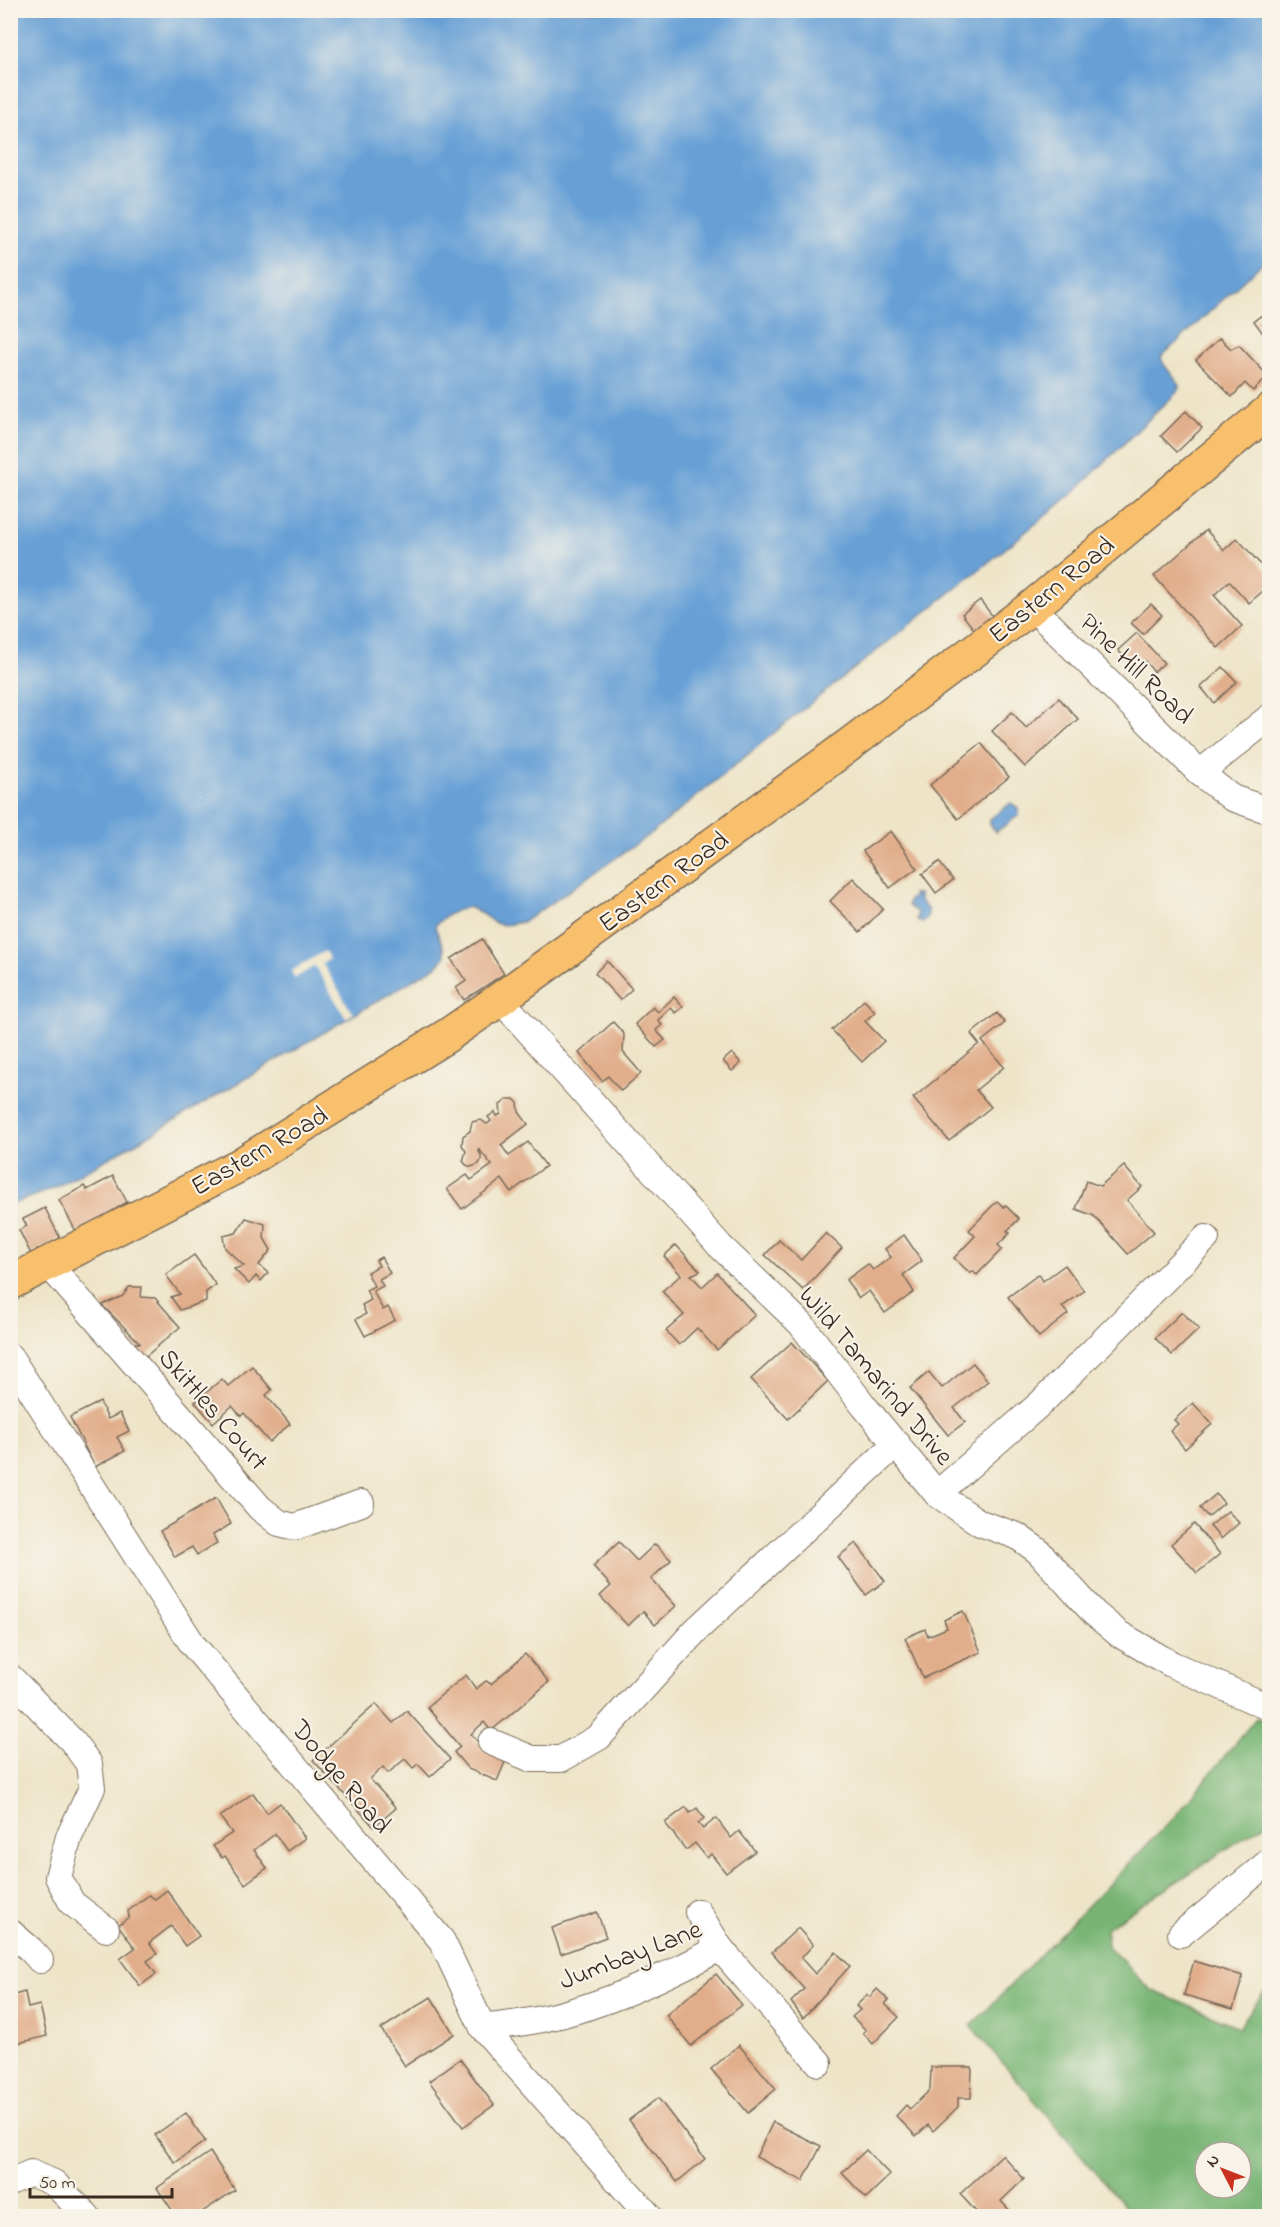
<svg xmlns="http://www.w3.org/2000/svg" width="1280" height="2227" font-family="'Indie Flower',sans-serif">
	<style>
		.forest { fill: #78b574; stroke: #5a7049; stroke-width: 1.5; fill-rule: evenodd }
		.water { fill: #68a0d6; stroke: #52657a; stroke-width: 1.5 }
		.pier { fill: #eee5c9 }
		.building { fill: #e1ad8a }
		.lines { fill: none; stroke-linecap: round; stroke-linejoin: round }
		.minor-casing { stroke: #7a6b5a; stroke-width: 28 }
		.highway-casing { stroke: #7a6b5a; stroke-width: 36 }
		.minor { stroke: #fff; stroke-width: 26 }
		.highway { stroke: #f8bf6c; stroke-width: 33 }
		.labels { text-anchor: middle; stroke-width: 4.5; stroke-linejoin: round; paint-order: stroke }
		.street-label { font-size: 27px; fill: #3b2a1e; stroke: #f7f3e8 }
	</style>
	<rect width="100%" height="100%" fill="#f7f3e8"/>
	<filter id="ink" filterUnits="userSpaceOnUse"><feTurbulence type="fractalNoise" baseFrequency=".0167" numOctaves="2"/><feDisplacementMap in="SourceGraphic" scale="12" xChannelSelector="R" yChannelSelector="G"/><feConvolveMatrix kernelMatrix="1 2 1 2 8 2 1 2 1" color-interpolation-filters="sRGB"/></filter>
	<filter id="wash" filterUnits="userSpaceOnUse"><feTurbulence type="fractalNoise" baseFrequency=".008" numOctaves="4" result="noise"/><feDisplacementMap in="SourceGraphic" scale="24" xChannelSelector="R" yChannelSelector="G"/><feGaussianBlur stdDeviation="1.35" result="paint"/><feColorMatrix in="noise" values="0 0 0 0 0 0 0 0 0 0 0 0 0 0 0 0 0 1.4 0 .05"/><feComposite in="paint" operator="in"/></filter>
	<g filter="url(#wash)">
		<rect width="100%" height="100%" fill="#eee5c9"/>
		<path class="forest" d="M1256,1718l13,4v99l-163,107 2,18 43,44 88,37 30,-42v231h-136l-162,-190 206,-212zM1205,2152h36v36h-36z"/>
		<g class="water">
			<path d="M11,11h1258v246l-108,100c2,12 15,18 19,29l-2,5 -106,103 -72,59 -204,162 -144,118 -127,88c-39,10 -26,-2 -57,-14 -13,3 -25,9 -33,19 3,12 10,20 10,31l-8,9 -296,174 -87,48 -43,17z"/>
			<path d="M1011,803l7,5 1,7 -23,17 -6,-8v-5z"/>
			<path d="M913,894h6v6l8,9 1,6 -5,8 -7,-4 2,-6 -10,-7 1,-6 5,-3z"/>
		</g>
		<path class="pier" d="M325,951l4,8 -7,4 31,51 -7,4 -31,-52 -20,12 -4,-7z"/>
		<g id="blocks">
			<g class="building">
				<path d="M1270,309v34l-16,-22z"/>
				<path d="M1220,338l11,11 8,-4 29,31 -15,15 -8,-8 -13,14 -36,-37z"/>
				<path d="M1186,411l16,17 -25,24 -16,-16z"/>
				<path d="M1206,530l18,20 13,-12 33,37v10l-21,18 -20,-22 -15,14 28,31 -24,22 -64,-72z"/>
				<path d="M980,600l14,18 -18,14 -14,-18z"/>
				<path d="M1151,604l11,11 -19,19 -12,-11z"/>
				<path d="M1137,633l27,30 -10,9 -10,-12 -10,9 -16,-19z"/>
				<path d="M1223,667l14,15 -23,21 -13,-16z"/>
				<path d="M1059,698l19,21 -53,48 -33,-36 20,-19 14,16z"/>
				<path d="M981,743l28,34 -51,42 -28,-34z"/>
				<path d="M891,831l26,37 -27,20 -27,-37z"/>
				<path d="M939,862l14,18 -17,13 -14,-19z"/>
				<path d="M853,878l30,31 -23,23 -30,-31z"/>
				<path d="M482,939l22,35 -40,26 -8,-12 10,-7 -15,-22z"/>
				<path d="M607,961l25,28 -12,11 -25,-27z"/>
				<path d="M674,997l9,10 -7,6 -5,-5 -13,12 4,5 -6,5 9,10 -9,7 -21,-23 18,-17 5,5z"/>
				<path d="M864,1000l11,12 -10,9 19,20 -22,21 -30,-32z"/>
				<path d="M997,1013l8,10 -23,18 22,26 -28,23 15,17 -42,34 -36,-43 66,-54 -8,-10z"/>
				<path d="M613,1022l11,12 -1,18 18,21 -20,18 -13,-15 -6,5 -23,-28z"/>
				<path d="M732,1053l9,10 -9,8 -9,-10z"/>
				<path d="M508,1099h6l4,4 1,9 9,12 -27,21 8,11 19,-14 18,24 -35,26 -9,-13 -40,30 -15,-20 20,-14 4,5 21,-15 -13,-16 -1,1 3,5v5l-2,4 -8,3 -5,-2 -3,-4 3,-10 -4,-6 1,-9 7,-5 2,-9 9,-2 6,4 4,-3 -3,-4 7,-5 2,4 4,-2 -1,-9z"/>
				<path d="M1124,1166l18,21 -15,13 27,32 -26,22 -34,-38 -18,-7 10,-28 14,5z"/>
				<path d="M113,1176l14,26 -50,31 -18,-33 25,-14 3,4z"/>
				<path d="M997,1201l7,6 1,-2 14,14 -12,12 3,2 -12,12 4,4 -25,26 -4,-4 -3,2 -16,-15 21,-22 -6,-6z"/>
				<path d="M45,1208l15,30 -29,16 -12,-24 8,-4 -4,-7z"/>
				<path d="M246,1218l19,6 -1,14 7,12 -12,15 9,8 -7,8 -5,-5 -7,8 -15,-15 10,-3 -19,-18 -2,-12 13,-3z"/>
				<path d="M826,1233l16,15 -39,42 -38,-35 14,-15 22,20z"/>
				<path d="M904,1235l18,26 -19,14 11,17 -29,21 -16,-22 -10,7 -13,-18 22,-16 5,6 18,-13 -6,-8z"/>
				<path d="M676,1245l24,26 -9,4 11,12 15,-14 38,42 -38,35 -20,-22 -18,17 -13,-14 18,-16 -22,-24 19,-16 -17,-19z"/>
				<path d="M194,1255l22,30 -10,7v9l-26,9 -9,-13 9,-3 -14,-19z"/>
				<path d="M381,1257l9,16 -11,6 4,7 -10,5 10,19 5,-3 7,13 -30,16 -9,-17 10,-5 -4,-9 9,-5 -5,-10 8,-4 -7,-14 12,-6 -3,-6z"/>
				<path d="M1065,1265l19,26 -22,16 6,7 -29,23 -31,-40 31,-23 4,7z"/>
				<path d="M129,1287h13l-1,10 14,1 25,29 -35,30 -12,-14h7l-38,-38 21,-9z"/>
				<path d="M1182,1312l17,17 -27,26 -17,-17z"/>
				<path d="M792,1342l36,39 -40,38 -37,-40z"/>
				<path d="M973,1363l15,18 -34,27 11,14 -17,13 -38,-47 19,-16 13,16z"/>
				<path d="M252,1366l20,24 -6,5 24,29 -21,18 -25,-29 -3,3 -9,-10 -19,17 -18,-21 27,-23 6,7z"/>
				<path d="M100,1402l8,17 12,-6 9,18 -12,6 8,14 -30,16 -25,-50z"/>
				<path d="M1193,1403l19,21 -27,25 -15,-18 8,-7 -4,-4z"/>
				<path d="M1216,1494l8,9 -16,14 -8,-9z"/>
				<path d="M216,1498l15,26 -18,11 4,8 -20,12 -5,-8 -17,10 -15,-26z"/>
				<path d="M1228,1511l11,12 -18,16 -11,-13z"/>
				<path d="M1194,1524l26,30 -23,19 -26,-29z"/>
				<path d="M619,1542l18,19 18,-17 16,16 -20,19 25,27 -21,19 -12,-14 -15,15 -28,-30 11,-10 -18,-20z"/>
				<path d="M856,1543l29,38 -19,14 -28,-38z"/>
				<path d="M963,1611l18,41 -58,26 -18,-40 20,-9 3,7 19,-8 -3,-8z"/>
				<path d="M525,1654l24,28 -58,49 -7,-9 -13,12 17,19 20,2 -11,26 -29,-12 -14,-17 6,-5 -33,-40 39,-32 10,14 10,-8 5,3z"/>
				<path d="M376,1704l17,19 14,-12 43,48 -20,18 -12,-13 -5,4 -8,-9 -17,14 -5,-6 -13,12 26,29 -22,19 -61,-67z"/>
				<path d="M253,1793l14,20 13,-10 25,35 -18,13 -12,-17 -21,16 13,18 -22,16 -20,-28 -3,2 -9,-12 19,-13 -12,-16z"/>
				<path d="M686,1807l4,6 7,-5 7,10 -6,5 5,6 13,-11 15,20 8,-7 16,20 -29,22 -15,-19 -4,4 -12,-15 -9,7 -21,-27z"/>
				<path d="M167,1890l32,46 -14,10 -14,-20 -22,17 8,11 -10,7 9,13 -16,12 -20,-27 15,-11 -17,-23 11,-8 -1,-6 21,-16 6,4z"/>
				<path d="M597,1912l9,25 -45,17 -9,-26z"/>
				<path d="M798,1928l15,17 -12,13 14,16 21,-22 14,14 -47,52 -12,-16 13,-13 -32,-37z"/>
				<path d="M1194,1961l49,15 -10,33 -49,-14z"/>
				<path d="M716,1974l26,31 -51,41 -25,-31z"/>
				<path d="M877,1989l12,11 -4,4 14,13 -26,27 -10,-11 3,-3 -14,-13 8,-7 -4,-4 11,-11 3,2z"/>
				<path d="M25,1992l3,16 12,-3 7,31 -37,9v-49z"/>
				<path d="M431,1997l23,37 -49,32 -24,-37z"/>
				<path d="M739,2045l37,44 -28,24 -37,-44z"/>
				<path d="M460,2059l34,46 -31,22 -34,-46z"/>
				<path d="M931,2067h41l-1,31h-13v9l-25,24 -5,-6 -12,11 -20,-20 10,-11 4,4 20,-19z"/>
				<path d="M658,2098l47,61 -28,23 -48,-62z"/>
				<path d="M186,2113l19,28 -30,22 -20,-28z"/>
				<path d="M773,2122l48,24 -18,35 -47,-24z"/>
				<path d="M866,2150l24,25 -24,23 -24,-25z"/>
				<path d="M210,2152l25,38 -39,26h-20l-19,-28z"/>
				<path d="M1002,2155l22,24 -23,22 11,12 -4,3h-28l-20,-22z"/>
			</g>
		</g>
	</g>
	<g filter="url(#ink)">
		<use href="#blocks" fill-opacity="0" stroke="#7a6b5a" stroke-width="1.5"/>
		<g class="lines">
			<g class="minor-casing">
				<g id="minor">
					<path d="M1032,607l168,166 32,25 38,13"/>
					<path d="M1200,773l70,-56"/>
					<path d="M500,999l220,247 81,78 63,82 73,88 43,29 37,13 21,15 56,62 25,21 52,30 99,44"/>
					<path d="M49,1265l211,243 19,15 16,4 66,-24"/>
					<path d="M10,1357l183,288 249,296 41,87 166,188"/>
					<path d="M937,1494l105,-92 164,-164"/>
					<path d="M10,1677l63,65 16,22 3,24 -23,49 -11,40 14,26 34,26"/>
					<path d="M491,1742l41,17h29l38,-22 97,-107 201,-187"/>
					<path d="M698,1912l22,36"/>
					<path d="M10,1932l21,18 9,10"/>
					<path d="M1181,1934l89,-73"/>
					<path d="M483,2028c20,-3 40,-5 59,-9 63,-13 122,-42 178,-71l99,115"/>
					<path d="M10,2182l21,-9 23,10 33,33"/>
				</g>
			</g>
			<g class="highway-casing">
				<path id="highway" d="M10,1283l230,-118 208,-130 52,-36 325,-236 207,-156 238,-197"/>
			</g>
			<use href="#minor" class="minor"/>
			<use href="#highway" class="highway"/>
		</g>
	</g>
	<g class="labels">
		<g class="street-label">
			<text transform="translate(1051 589) rotate(-39)" y="9">Eastern Road</text>
			<text transform="translate(1137 668) rotate(44)" y="9">Pine Hill Road</text>
			<text transform="translate(663 881) rotate(-36)" y="9">Eastern Road</text>
			<text transform="translate(259 1150) rotate(-30)" y="9">Eastern Road</text>
			<text transform="translate(877 1375) rotate(50)" y="9">Wild Tamarind Drive</text>
			<text transform="translate(214 1409) rotate(49)" y="9">Skittles Court</text>
			<text transform="translate(342 1776) rotate(50)" y="9">Dodge Road</text>
			<text transform="translate(630 1954) rotate(-21)" y="9">Jumbay Lane</text>
		</g>
	</g>
	<rect width="1280" height="2227" fill="none" stroke="#f7f3e8" stroke-width="36"/>
	<g transform="translate(1223 2170) rotate(312)"><circle r="28" fill="#f7f3e8" stroke="#aca397" stroke-width="1.5"/>
	<path d="M0-4.5L10 22L0 15L-10 22Z" fill="#c8321e"/>
	<text y="-9" font-size="16" font-weight="bold" text-anchor="middle" fill="#3b2a1e">N</text>
	</g>
	<path d="M30 2188v9h142v-9" fill="none" stroke="#3b2a1e" stroke-width="3"/>
	<text x="39" y="2188" font-size="18" fill="#3b2a1e" stroke="#f7f3e8" stroke-width="4.5" paint-order="stroke">50 m</text>
</svg>
